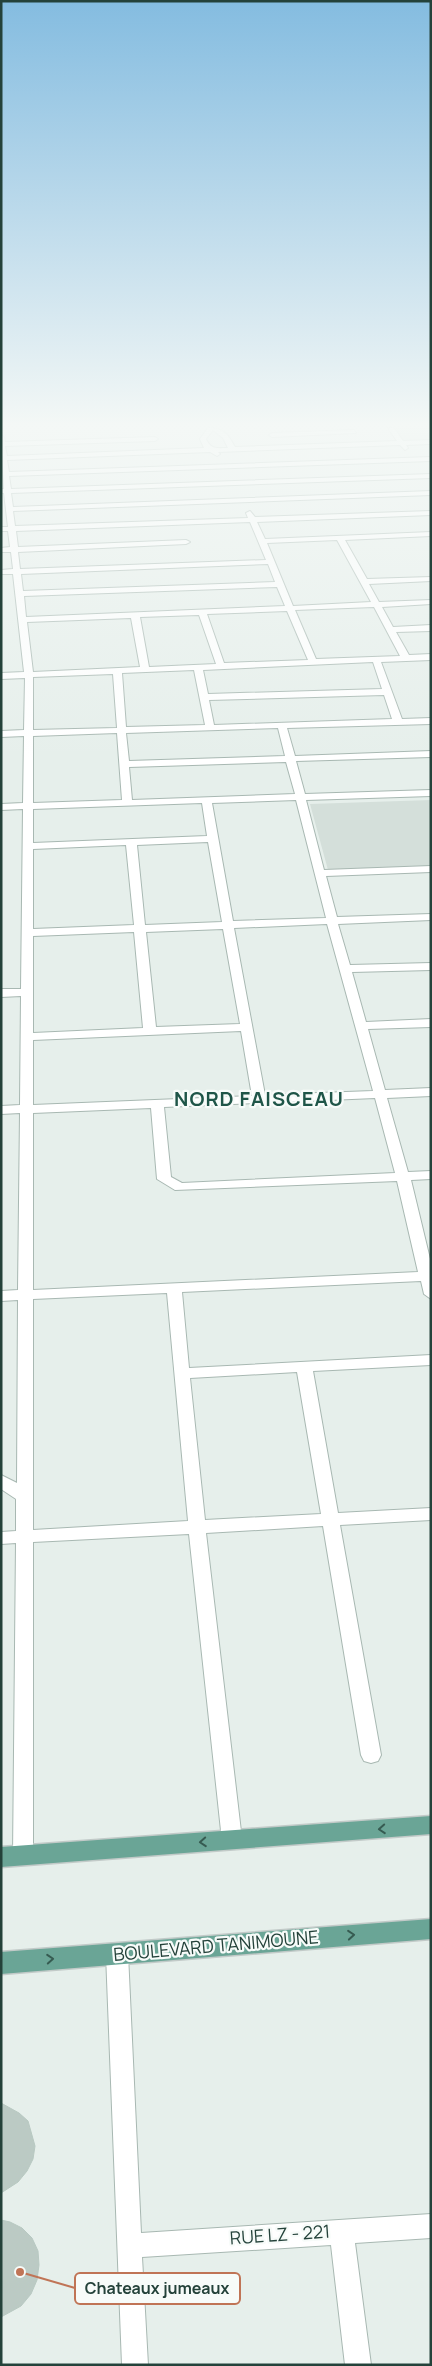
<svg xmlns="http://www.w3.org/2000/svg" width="432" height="2366" font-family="Manrope,sans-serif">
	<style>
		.built { fill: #d4dfda }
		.building { fill: #bbcac4; stroke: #b8c9c2 }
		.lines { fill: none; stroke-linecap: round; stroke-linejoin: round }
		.minor-casing { stroke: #a8b8b2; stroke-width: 2 }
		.primary-casing { stroke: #c2cac8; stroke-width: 3 }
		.minor { fill: #fff; fill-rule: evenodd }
		.primary { fill: #6aa596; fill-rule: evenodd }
		.oneway { stroke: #365b51 }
		.labels { text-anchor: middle; stroke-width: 4.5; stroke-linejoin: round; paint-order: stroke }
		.near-street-label { font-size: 18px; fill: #24423a; stroke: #f7fbf9 }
		.district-label { font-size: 20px; font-weight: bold; letter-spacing: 1px; fill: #1f5548; stroke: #f7fbf9 }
		.leader { fill: none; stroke: #c07456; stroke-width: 2 }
		.callout-dot { fill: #c07456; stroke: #f7fbf9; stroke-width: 2 }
		.callout { fill: #f7fbf9; stroke: #c07456; stroke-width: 2 }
		.callout-label { font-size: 16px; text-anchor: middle; font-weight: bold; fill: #24423a }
	</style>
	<rect width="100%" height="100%" fill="#e6efeb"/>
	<g class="built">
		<path d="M395,428h36v12l-27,1z"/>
		<path d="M431,800v66l-103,4 -18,-66z"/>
	</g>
	<g class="building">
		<path d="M1,2103l18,10 9,8 7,25 -2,13 -6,12 -9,11 -17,11z"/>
		<path d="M1,2220l9,2 12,6 10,10 6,13 1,14 -2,15 -6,14 -10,12 -20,11z"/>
	</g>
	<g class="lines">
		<g class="minor-casing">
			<g id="minor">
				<path d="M208,428c15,0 20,6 27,19l162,-6 -9,-13h6l9,13 28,-1v4l-25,1 2,3 -3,2 -5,-5 -182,7 2,2 -3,2 -7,-4 -203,8 2,12 422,-15v4l-422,15 2,13 420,-15v4l-420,15 2,14 418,-16v4l-418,16 2,15 233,-8 -2,-5 4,-2 5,6 176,-6v4l-174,7 8,17 166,-7v4l-86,4 22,39 64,-2v4l-62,3 10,18 52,-2v4l-49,3 11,20 38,-2v6l-35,1 13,23 22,-1v6l-50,2 21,57 29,-1v6l-144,4 8,28 136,-5v6l-135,4 9,33 126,-4v6l-125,4 18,70 107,-4v6l-105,4 11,41 94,-3v6l-93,4 12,41 81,-2v7l-79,2 14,50 65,-3v8l-63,2 17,61 46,-2v8l-44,2 21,74 23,-1v8l-20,1 20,83v36l-7,-5 -3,-13 -239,11 7,76 242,-13v10l-118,6 25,142 93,-5v12l-91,5 41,230 -3,6 -7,2 -7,-2 -3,-6 -38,-229 -117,7 36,307 -3,6 -7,3 -7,-3 -3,-6 -33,-306 -156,8v314l-3,6 -7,3 -7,-3 -3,-6 3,-313 -15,1v-12l15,-1v-32l-15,-10v-14l16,8 1,-183 -17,1v-10l17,-1 2,-177 -19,1v-8l19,-1 1,-109 -20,1v-8h20l2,-180 -22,1v-6l22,-1 1,-67 -23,1v-6l23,-1 1,-52 -24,1v-6l23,-1 -11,-98h-12v-4l12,-1 -2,-17h-10v-4l9,-1 -2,-16h-7v-4h7l-4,-34h-3v-4h3l-3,-54 3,2 1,5 150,-5 3,2 -3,2 -150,5 2,10 197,-8 -4,-9zM213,430l10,8 5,10c-11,0 -17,2 -22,-9zM250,522l16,38 -246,9 -2,-17 168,-8 4,-2 -4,-2 -168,7 -2,-16zM337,540l34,62 -78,4 -26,-63zM268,564l7,18 -252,9 -2,-17zM277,587l8,19 -259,11 -2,-21zM374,607l26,49 -84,3 -21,-49zM287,611l21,49 -84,3 -17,-49zM199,615l17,49 -67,3 -9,-50zM131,618l9,49 -107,5 -6,-50zM373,662l9,27 -174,5 -5,-24zM194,670l11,55 -79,2 -4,-54zM113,674l4,54 -84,2v-53zM384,695l8,24 -178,6 -5,-25zM278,728l7,28 -156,5 -3,-28zM117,733l5,67 -89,3v-67zM286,762l9,32 -163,6 -3,-33zM296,800l30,118 -93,3 -21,-118zM202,803l5,33 -174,7v-34zM208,842l14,80 -77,3 -8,-80zM126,845l8,80 -101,4v-80zM327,924l46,167 -108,4 -31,-167zM223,929l17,95 -84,3 -10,-95zM134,932l9,96 -110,5v-97zM241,1031l11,65 -219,9v-65zM375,1098l20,75 -213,10 -11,-6 -7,-70zM151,1108l6,71 18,11 222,-9 21,91 -385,18v-177zM167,1293l21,228 -155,9v-231zM297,1372l24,142 -116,6 -15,-142z"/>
				<path d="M354,430l2,3 -84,4 -3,-2 3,-2z"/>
				<path d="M117,1944l7,3 4,7 13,279 290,-19v24l-76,5 16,122h-26l-14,-120 -189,12 6,108h-26l-16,-411 4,-7z"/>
			</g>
		</g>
		<g class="primary-casing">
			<g id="primary">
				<path d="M431,1816v18l-430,33v-20z"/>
				<path d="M431,1919v20l-430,35v-22z"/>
			</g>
		</g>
		<use href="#minor" class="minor"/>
		<use href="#primary" class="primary"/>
	</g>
	<defs><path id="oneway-chevron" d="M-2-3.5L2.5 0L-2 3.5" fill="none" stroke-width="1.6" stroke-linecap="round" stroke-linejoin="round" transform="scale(1.25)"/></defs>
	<g class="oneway">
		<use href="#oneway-chevron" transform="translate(382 1829) rotate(176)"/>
		<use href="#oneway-chevron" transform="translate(203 1842) rotate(176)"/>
		<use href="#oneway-chevron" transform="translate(351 1935) rotate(-5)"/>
		<use href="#oneway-chevron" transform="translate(50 1959) rotate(-4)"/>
	</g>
	<linearGradient id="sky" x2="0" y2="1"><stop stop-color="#84bce0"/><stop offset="0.56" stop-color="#f4f8f6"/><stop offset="1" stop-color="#f4f8f6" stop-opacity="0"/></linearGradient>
	<rect width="432" height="759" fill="url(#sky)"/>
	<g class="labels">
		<g class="near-street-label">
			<text transform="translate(216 1946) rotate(-5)" y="6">BOULEVARD TANIMOUNE</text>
			<text transform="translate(280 2235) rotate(-4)" y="6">RUE LZ - 221</text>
		</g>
		<g class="district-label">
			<text x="259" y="1106">NORD FAISCEAU</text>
		</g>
	</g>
	<path class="leader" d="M20 2272L75 2288"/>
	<circle class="callout-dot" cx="20" cy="2272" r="5"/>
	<rect class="callout" x="75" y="2273" width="165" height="31" rx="5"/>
	<g class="callout-label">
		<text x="157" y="2294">Chateaux jumeaux</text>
	</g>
	<rect width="432" height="2366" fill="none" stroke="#24423a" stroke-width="5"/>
</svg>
